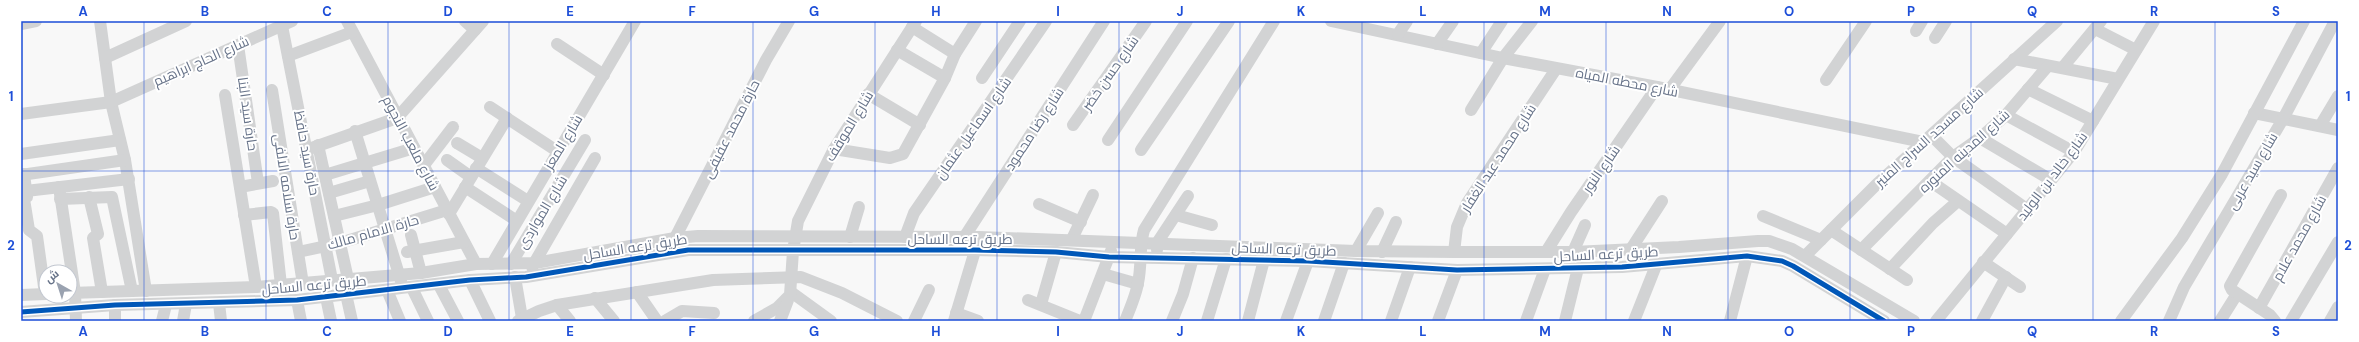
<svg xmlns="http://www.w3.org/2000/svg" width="2359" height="342" font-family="'DM Sans',Cairo,sans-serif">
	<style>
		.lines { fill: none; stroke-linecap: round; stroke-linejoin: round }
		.minor { stroke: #d2d3d4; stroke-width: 12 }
		.cycleway-casing { stroke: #fff; stroke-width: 8 }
		.cycleway { stroke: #0057b8; stroke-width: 5 }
		.grid { fill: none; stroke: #1d4ed8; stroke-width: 1; stroke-opacity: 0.55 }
		.labels { text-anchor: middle; stroke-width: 4; stroke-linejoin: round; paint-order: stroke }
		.street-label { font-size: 14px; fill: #677389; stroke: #fff }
		.neatline { fill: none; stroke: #1d4ed8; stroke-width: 1.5 }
		.grid-label { font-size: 13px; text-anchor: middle; font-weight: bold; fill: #1d4ed8 }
	</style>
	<rect width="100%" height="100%" fill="#f8f8f8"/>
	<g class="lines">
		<g class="minor">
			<path d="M100,21l11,81 14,58 21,131"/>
			<path d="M347,21l129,243"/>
			<path d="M465,21l10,9"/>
			<path d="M1331,21l172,37 154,29 266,55"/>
			<path d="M21,24l15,-3"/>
			<path d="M282,26l50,254"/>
			<path d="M912,27l43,27"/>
			<path d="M2095,29l41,21"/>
			<path d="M1916,31l6,-10"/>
			<path d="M1398,34l9,-13"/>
			<path d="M1935,38l11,-17"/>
			<path d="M557,44l47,31"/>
			<path d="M1437,44l16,-23"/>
			<path d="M238,45l20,138"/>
			<path d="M897,50l48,28"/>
			<path d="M1481,53l21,-32"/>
			<path d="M288,56l64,-24"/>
			<path d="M105,58l81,-37"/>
			<path d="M2014,59l104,20"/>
			<path d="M2063,67l38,-46"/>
			<path d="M982,78l38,-57"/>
			<path d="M1826,80l40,-59"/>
			<path d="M1670,89l50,-68"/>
			<path d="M2028,89l65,32"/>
			<path d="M272,90l31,194"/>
			<path d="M868,94l52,31"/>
			<path d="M225,95l31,192"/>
			<path d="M490,107l67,44"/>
			<path d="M1471,110l32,-52 29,-37"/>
			<path d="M2254,113l84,17"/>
			<path d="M21,114l90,-12 181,-81"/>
			<path d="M2006,115l68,37"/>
			<path d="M1073,125l73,-104"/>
			<path d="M2320,126l18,-30"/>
			<path d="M355,131l46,150"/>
			<path d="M1932,136l21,21 75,53"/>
			<path d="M1980,138l71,42"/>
			<path d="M1108,140l79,-119"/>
			<path d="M457,143l25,15"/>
			<path d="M318,145l30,134"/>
			<path d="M834,149l56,9 13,-4 42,-76 10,-24 21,-33"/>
			<path d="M306,150l91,-32 86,-97"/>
			<path d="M1141,150l88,-129"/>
			<path d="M21,154l99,-14"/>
			<path d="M447,160l24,17"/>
			<path d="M424,165l29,-38"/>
			<path d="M476,168l52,33"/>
			<path d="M24,174l3,23 -3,2 5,31 8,6 8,58"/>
			<path d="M21,175l104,-15"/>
			<path d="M325,175l89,-27"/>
			<path d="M1930,181l77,53"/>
			<path d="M59,187l16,106 1,28"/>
			<path d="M240,187l33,-6"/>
			<path d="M465,187l52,34"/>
			<path d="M26,191l103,-12"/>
			<path d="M329,193l41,-12"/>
			<path d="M89,197l9,37 -5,4 9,54"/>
			<path d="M60,199l52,-2 20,94"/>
			<path d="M1039,204l42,18"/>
			<path d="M449,214l58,-96"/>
			<path d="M244,215l27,-3 2,1 8,72"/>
			<path d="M1176,215l36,10"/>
			<path d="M334,216l44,-11 57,-18"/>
			<path d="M1763,216l58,24"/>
			<path d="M1831,230l76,50"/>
			<path d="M411,235l10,38"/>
			<path d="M965,236l139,-215"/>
			<path d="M850,237l9,-30"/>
			<path d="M905,237l9,-24 132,-192"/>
			<path d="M675,238l91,-178 23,-39"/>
			<path d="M1072,239l21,-44"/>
			<path d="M1631,249l31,-48"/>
			<path d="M1157,250v-7l31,-47"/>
			<path d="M1861,250l92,-93 27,-19 26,-23 41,-48"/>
			<path d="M1356,251l22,-38"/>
			<path d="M298,252l42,-9 107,-33"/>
			<path d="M407,252l57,-10"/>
			<path d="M1382,252l14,-30"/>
			<path d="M1454,252l3,-25 10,-24 89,-134"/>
			<path d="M1546,252l25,-40 86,-125"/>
			<path d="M1573,252l12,-27"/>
			<path d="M1805,256l72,-72 180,-163"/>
			<path d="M1983,262l37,25"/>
			<path d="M492,264l143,-243"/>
			<path d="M511,264l74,-124"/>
			<path d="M532,267l63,-109"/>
			<path d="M1890,269l43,-46 25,-22"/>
			<path d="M1103,274l35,10"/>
			<path d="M515,277l7,41"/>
			<path d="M470,280l20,41"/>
			<path d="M439,285l19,36"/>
			<path d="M412,288l16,33"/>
			<path d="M387,290l13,31"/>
			<path d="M637,292l20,29"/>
			<path d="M791,292l40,29"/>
			<path d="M70,293l186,-6 165,-14 55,-9 59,-1 140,-25 23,-2 281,1 377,14 98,1h119l106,-5 79,-6h11l23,8 122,72"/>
			<path d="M346,294l6,27"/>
			<path d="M21,295l25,-1"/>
			<path d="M326,297l5,24"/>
			<path d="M595,298l19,23"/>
			<path d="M297,300l4,21"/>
			<path d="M1028,300l52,21"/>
			<path d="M219,303l2,18"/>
			<path d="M1041,304l15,-52"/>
			<path d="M115,305v16"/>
			<path d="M557,305l13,16"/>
			<path d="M2259,308l79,-140"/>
			<path d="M21,312l94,-7 182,-5 173,-20 56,-3 162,-27h287l81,2 53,5 199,4 149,9 165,-3 125,-11 35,5 11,5 91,55"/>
			<path d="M956,313l22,8"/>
			<path d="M162,321l4,-16"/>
			<path d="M183,321l3,-17"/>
			<path d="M518,321l21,-10 18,-6 156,-25 88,-3 41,16 55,28"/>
			<path d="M665,321l17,-10 32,2"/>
			<path d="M754,321l23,-13 13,-13 3,-44 5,-30 36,-72 82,-128"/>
			<path d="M780,321l8,-21"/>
			<path d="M914,321l15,-31"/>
			<path d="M954,321l23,-77"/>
			<path d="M1084,321l27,-70"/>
			<path d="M1125,321c5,-12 11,-26 13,-38 4,-18 1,-36 6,-53l130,-209"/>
			<path d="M1172,321l11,-27 10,-36"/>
			<path d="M1207,321l19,-62"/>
			<path d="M1248,321l16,-61"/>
			<path d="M1286,321l22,-60"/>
			<path d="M1324,321l20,-58"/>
			<path d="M1391,321l19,-54"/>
			<path d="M1438,321l19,-51"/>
			<path d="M1526,321l19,-52"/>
			<path d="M1565,321l13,-53"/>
			<path d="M1634,321l23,-58"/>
			<path d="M1730,321l17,-65"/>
			<path d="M1936,321l138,-169 80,-131"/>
			<path d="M1982,321l24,-44"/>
			<path d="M2121,321l61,-83 40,-64 82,-153"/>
			<path d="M2169,321l15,-34 99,-168 52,-98"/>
			<path d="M2220,321l17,-27"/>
			<path d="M2275,321l-5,-6 -38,-25 -2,-4 51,-91"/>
			<path d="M2291,321l47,-79"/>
			<path d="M2330,321l8,-14"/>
		</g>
		<g class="cycleway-casing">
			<path id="cycleway" d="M21,312l94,-7 182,-5 173,-20 56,-3 162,-27h287l81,2 53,5 199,4 149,9 165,-3 125,-11 35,5 11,5 91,55"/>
		</g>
		<use href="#cycleway" class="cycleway"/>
	</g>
	<path class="grid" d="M144,21v300M266,21v300M388,21v300M509,21v300M631,21v300M753,21v300M875,21v300M997,21v300M1119,21v300M1240,21v300M1362,21v300M1484,21v300M1606,21v300M1728,21v300M1850,21v300M1971,21v300M2093,21v300M2215,21v300M21,171h2317"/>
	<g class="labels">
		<g class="street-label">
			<text transform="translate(201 61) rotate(-24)" y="5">شارع الحاج ابراهيم</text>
			<text transform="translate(1110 73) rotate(-55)" y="5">شارع حسن خضر</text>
			<text transform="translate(1627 82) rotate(11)" y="5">شارع محطه المياه</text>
			<text transform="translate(248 114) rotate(82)" y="5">حارة سيد البنا</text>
			<text transform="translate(849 126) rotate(-59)" y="5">شارع الموقف</text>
			<text transform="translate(973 128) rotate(-55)" y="5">شارع اسماعيل عثمان</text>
			<text transform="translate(731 129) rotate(-63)" y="5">حارة محمد عفيفى</text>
			<text transform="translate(1034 129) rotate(-57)" y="5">شارع رضا محمود</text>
			<text transform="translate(1929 137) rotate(-42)" y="5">شارع مسجد السراج المنير</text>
			<text transform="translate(563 142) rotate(-59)" y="5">شارع المعز</text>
			<text transform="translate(411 143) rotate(62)" y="5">شارع ملعب النجوم</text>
			<text transform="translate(1964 151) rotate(-42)" y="5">شارع المدينه المنوره</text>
			<text transform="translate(307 153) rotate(79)" y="5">حارة سيد حافظ</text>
			<text transform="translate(1498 158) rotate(-57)" y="5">شارع محمد عبد الغفار</text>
			<text transform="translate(1601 169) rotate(-55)" y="5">شارع النور</text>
			<text transform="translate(2252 171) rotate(-60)" y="5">شارع سيد عربى</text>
			<text transform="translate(2052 176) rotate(-53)" y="5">شارع خالد بن الوليد</text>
			<text transform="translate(287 187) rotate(81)" y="5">حارة سلامه الالفى</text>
			<text transform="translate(542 212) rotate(-59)" y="5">شارع المواردى</text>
			<text transform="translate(373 232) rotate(-16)" y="5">حارة الامام مالك</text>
			<text transform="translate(2299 238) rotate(-61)" y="5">شارع محمد علام</text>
			<text x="960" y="244">طريق ترعه الساحل</text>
			<text transform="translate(635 247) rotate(-9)" y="5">طريق ترعه الساحل</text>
			<text transform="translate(1284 249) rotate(2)" y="5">طريق ترعه الساحل</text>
			<text transform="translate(1606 254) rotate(-3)" y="5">طريق ترعه الساحل</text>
			<text transform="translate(314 285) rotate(-5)" y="5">طريق ترعه الساحل</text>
		</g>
	</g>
	<rect width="2359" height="342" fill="none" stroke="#ffffff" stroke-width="44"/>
	<g transform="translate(58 284) rotate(321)"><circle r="19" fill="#ffffff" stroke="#c2c7d0"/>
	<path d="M0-3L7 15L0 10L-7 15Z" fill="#9aa2b0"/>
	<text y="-6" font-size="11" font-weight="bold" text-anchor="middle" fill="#677389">ش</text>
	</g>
	<rect x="22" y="22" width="2315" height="298" class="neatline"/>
	<g class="grid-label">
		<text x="83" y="16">A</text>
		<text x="205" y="16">B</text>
		<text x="327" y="16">C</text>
		<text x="448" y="16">D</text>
		<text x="570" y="16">E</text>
		<text x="692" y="16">F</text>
		<text x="814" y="16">G</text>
		<text x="936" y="16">H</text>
		<text x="1058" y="16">I</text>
		<text x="1180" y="16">J</text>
		<text x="1301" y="16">K</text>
		<text x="1423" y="16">L</text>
		<text x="1545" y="16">M</text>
		<text x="1667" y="16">N</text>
		<text x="1789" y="16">O</text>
		<text x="1911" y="16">P</text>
		<text x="2032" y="16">Q</text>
		<text x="2154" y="16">R</text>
		<text x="2276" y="16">S</text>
		<text x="11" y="101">1</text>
		<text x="2348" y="101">1</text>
		<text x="11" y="250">2</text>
		<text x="2348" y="250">2</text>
		<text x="83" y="336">A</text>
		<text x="205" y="336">B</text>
		<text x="327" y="336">C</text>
		<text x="448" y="336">D</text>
		<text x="570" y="336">E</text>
		<text x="692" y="336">F</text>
		<text x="814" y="336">G</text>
		<text x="936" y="336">H</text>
		<text x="1058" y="336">I</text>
		<text x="1180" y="336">J</text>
		<text x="1301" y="336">K</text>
		<text x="1423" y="336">L</text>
		<text x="1545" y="336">M</text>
		<text x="1667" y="336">N</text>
		<text x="1789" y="336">O</text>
		<text x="1911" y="336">P</text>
		<text x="2032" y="336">Q</text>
		<text x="2154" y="336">R</text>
		<text x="2276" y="336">S</text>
	</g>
</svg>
